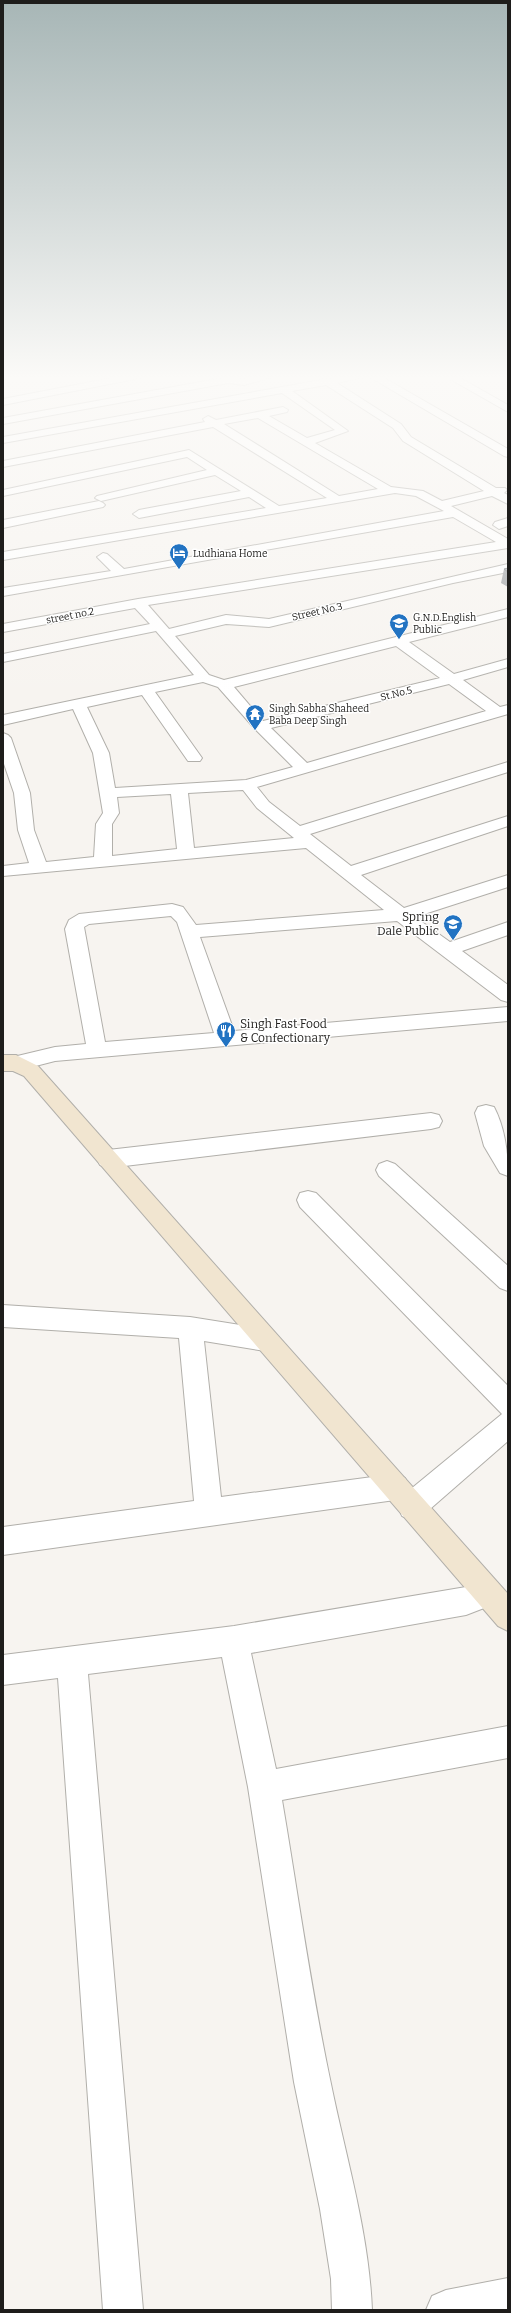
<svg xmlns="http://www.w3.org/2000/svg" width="511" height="2313" font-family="Bitter,serif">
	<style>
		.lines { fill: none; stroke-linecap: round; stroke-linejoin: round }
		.street-casing { stroke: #b1afaa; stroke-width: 2 }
		.secondary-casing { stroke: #b1afaa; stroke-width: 2 }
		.street { fill: #fff; fill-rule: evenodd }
		.secondary { fill: #f1e5d0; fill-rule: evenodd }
		.wall { fill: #9da0a3 }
		.building { fill: #b6babe; stroke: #7f8285 }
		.labels { text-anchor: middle; stroke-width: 3; stroke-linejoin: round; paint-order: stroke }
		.far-poi-label { font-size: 10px; fill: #1e1d1b; stroke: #fff; text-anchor: start }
		.far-street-label { font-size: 10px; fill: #1e1d1b; stroke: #fff }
		.poi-label { font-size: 12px; fill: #1e1d1b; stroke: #fff; text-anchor: end }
	</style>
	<rect width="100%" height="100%" fill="#f7f4f0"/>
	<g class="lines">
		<g class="street-casing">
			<g id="street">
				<path d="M3,375h15l-15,5z"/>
				<path d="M127,375h18l-5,3 -137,27v-6z"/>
				<path d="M264,375l8,2 -28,8 -16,-2 -225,41v-6l225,-41 16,2z"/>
				<path d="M349,375h30l129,74v8l-4,-1 -136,-80 -31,7 64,41 10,13 85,51h9l2,2 -3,3 4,2v9l-16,-8 -41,10 57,33v9l-360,57 21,24 57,-14 43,4 239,-55v8l-55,11 -184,44 -43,-3 -51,12 34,39 15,5 284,-71v8l-99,25 45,32 54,-15v8l-45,13 37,27 8,-2v9l-251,73 12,15 31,24 208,-64v10l-198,62 41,32 157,-50v10l-147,49 43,33 104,-33v12l-93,30 35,25 58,-20v13l-46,16 46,34v17l-7,-2 -104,-79 -197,16 34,94 274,-24v14l-453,40 -39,10 -7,-3 -3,-5 3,-5 46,-11 31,-3 -21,-115 4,-9 10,-6 93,-10 11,3 13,18 188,-15 -78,-62 -303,28v-10l26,-3 -11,-33 -4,-37 -11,-32v-28l5,2 3,3 19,55 4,37 12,32 48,-5 2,-33 7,-11 -10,-60 -20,-44 -70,16v-10l191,-40 -38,-44 -153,31v-8l147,-30 -15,-16 -132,24v-8l135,-25 358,-57 -43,-25 -450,79v-8l108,-17 -14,-14 6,-4 4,1 17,15 320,-58 -28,-15 -21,-3 -392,67v-8l263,-44 -17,-11 -110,21 -6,-4 6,-4 102,-19 -26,-16 -114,26 -6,-3 2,-2 110,-26 -20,-13 -184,39v-6l186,-40 90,56 48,-8 -114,-71 -210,40v-6l202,-39 -2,-3 5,-3 8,4 67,-13 5,3 -1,2 -18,4 38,22 28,-8 -53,-37 -279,50v-6zM326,385l67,43 10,13 81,50 -42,10 -19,-10 -32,-4 -76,-44 33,-12 -56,-40zM258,418l120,71 -39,7 -115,-72zM396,646l44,32 -177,43 -29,-34zM203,682l15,5 37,42 38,38 -47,13 -131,8 -6,-35 -22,-46 55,-12 46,66h12l2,-3 -47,-66zM449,684l37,27 -179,52 -36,-35zM243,790l14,18 37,30 -100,10 -6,-55zM171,794l6,55 -65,7v-32l7,-11 -2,-16zM171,916l6,6 37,111 -109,9 -21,-115 5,-3z"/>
				<path d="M443,375h12l53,30v7z"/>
				<path d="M99,501l4,2 2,2 -2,2 -100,21v-8z"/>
				<path d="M508,518v8l-9,3 -6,-4 2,-3z"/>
				<path d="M486,1105l8,2c11,21 14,46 14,69l-8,-3 -16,-27 -9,-33 3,-6z"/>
				<path d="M431,1113l8,2 3,6 -3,6 -8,2 -323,39 -8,-3 -3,-6 3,-6 8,-3z"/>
				<path d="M387,1161l8,3 113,102v25l-8,-3 -121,-112 -3,-6 3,-6z"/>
				<path d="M308,1191l8,2 192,193v55l-86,75 -10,4 -10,-4 -4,-10 4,-9 -7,3 -392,55v-28l191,-26 -15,-163 -176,-11v-22l187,12 75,12 9,3 3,8 -3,8 -9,3 -61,-10 17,156 174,-23 10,4 4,9 -3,6 96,-79 -202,-207 -3,-7 3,-7z"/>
				<path d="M487,1579l10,4 4,10 -4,10 -31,12 -215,38 25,116 232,-43v32l-226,42c16,94 29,190 49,284 15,74 38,149 41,226h-40l-1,-31 -11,-70 -26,-127 -46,-295 -26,-130 -134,17 55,636h-40l-45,-632 -55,7v-30l231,-29 232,-39z"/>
				<path d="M508,2278v32h-82l6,-14 14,-6z"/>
			</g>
		</g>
		<g class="secondary-casing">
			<path id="secondary" d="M3,1055h13l22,11 470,528v37l-10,-5 -474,-550 -11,-5h-10z"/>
		</g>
		<use href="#street" class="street"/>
		<use href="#secondary" class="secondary"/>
	</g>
	<path class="wall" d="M508,568v19l-7,-4 3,-14z"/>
	<path class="building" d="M508,568v4l-4,-3z"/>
	<linearGradient id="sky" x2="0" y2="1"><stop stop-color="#a7b6b6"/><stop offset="0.54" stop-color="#fbfaf8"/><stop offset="1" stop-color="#fbfaf8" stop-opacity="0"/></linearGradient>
	<rect width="511" height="699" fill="url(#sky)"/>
	<defs>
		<g id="hotel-pin" transform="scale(1)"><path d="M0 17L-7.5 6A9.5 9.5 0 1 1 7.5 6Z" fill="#2273c2" stroke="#fff"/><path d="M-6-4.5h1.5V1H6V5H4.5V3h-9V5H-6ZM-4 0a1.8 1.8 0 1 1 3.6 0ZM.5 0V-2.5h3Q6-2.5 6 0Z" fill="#fff"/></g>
		<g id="school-pin" transform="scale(1)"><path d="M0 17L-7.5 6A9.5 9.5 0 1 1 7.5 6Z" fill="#2273c2" stroke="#fff"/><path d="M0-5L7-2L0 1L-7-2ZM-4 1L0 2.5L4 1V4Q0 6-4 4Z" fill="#fff"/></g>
		<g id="temple-pin" transform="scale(1)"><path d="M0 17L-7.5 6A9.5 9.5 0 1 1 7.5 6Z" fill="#2273c2" stroke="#fff"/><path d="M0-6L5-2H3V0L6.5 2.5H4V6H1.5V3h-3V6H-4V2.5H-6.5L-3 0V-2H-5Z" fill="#fff"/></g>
		<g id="restaurant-pin" transform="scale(1)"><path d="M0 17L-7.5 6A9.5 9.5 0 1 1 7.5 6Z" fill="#2273c2" stroke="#fff"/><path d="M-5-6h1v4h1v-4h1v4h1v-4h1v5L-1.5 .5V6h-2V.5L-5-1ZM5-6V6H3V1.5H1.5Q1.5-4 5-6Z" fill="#fff"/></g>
	</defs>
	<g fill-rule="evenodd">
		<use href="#hotel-pin" x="179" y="553"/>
		<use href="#school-pin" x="399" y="623"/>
		<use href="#temple-pin" x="255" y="714"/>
		<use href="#school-pin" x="453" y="924"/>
		<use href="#restaurant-pin" x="226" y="1031"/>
	</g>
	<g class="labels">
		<g class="far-poi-label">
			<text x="193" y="557">Ludhiana Home</text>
			<text x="413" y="621">G.N.D.English<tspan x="413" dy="12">Public</tspan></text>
			<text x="269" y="712">Singh Sabha Shaheed<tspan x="269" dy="12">Baba Deep Singh</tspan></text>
		</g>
		<g class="far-street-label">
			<text transform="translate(317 611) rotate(-13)" y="4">Street No.3</text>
			<text transform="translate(70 615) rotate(-11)" y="4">street no.2</text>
			<text transform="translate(396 693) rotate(-14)" y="4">St.No.5</text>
		</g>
		<g class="poi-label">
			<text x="439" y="921">Spring<tspan x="439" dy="14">Dale Public</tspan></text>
			<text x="240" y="1028" text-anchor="start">Singh Fast Food<tspan x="240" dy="14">&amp; Confectionary</tspan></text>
		</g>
	</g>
	<rect width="511" height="2313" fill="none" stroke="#1e1d1b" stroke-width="8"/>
</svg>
